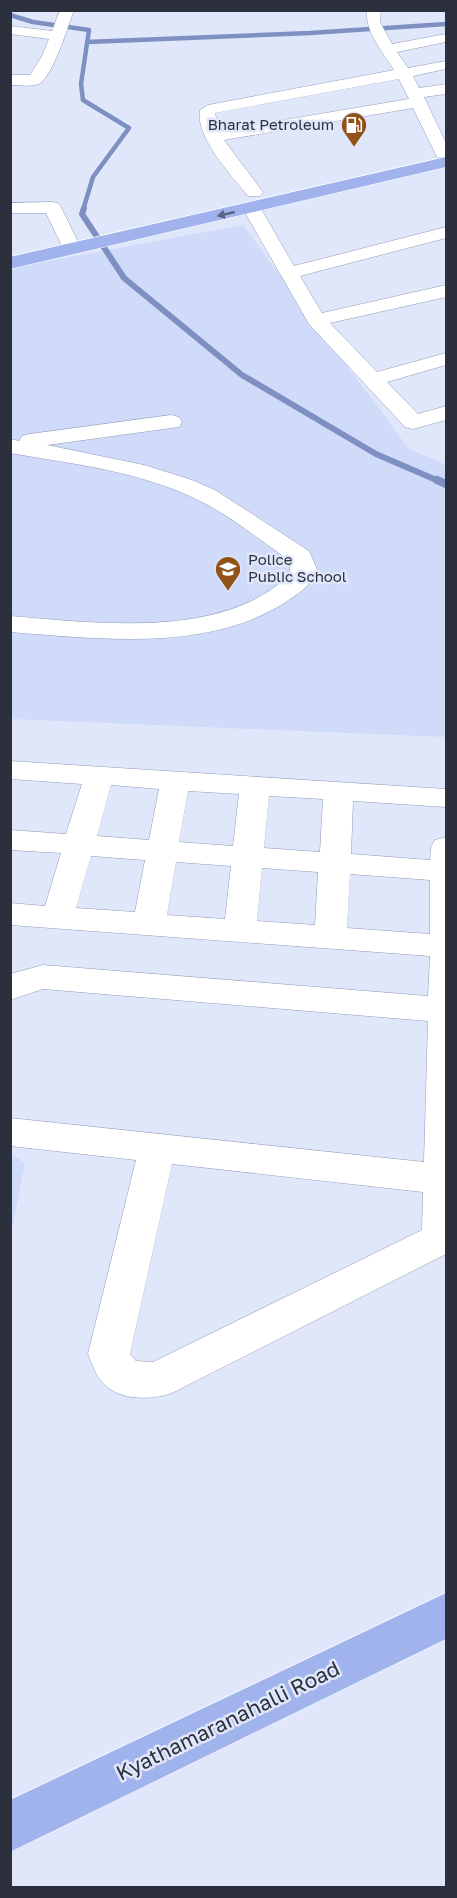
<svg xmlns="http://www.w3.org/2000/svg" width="457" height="1898" font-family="'Golos Text',sans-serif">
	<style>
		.built { fill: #cfdbf9 }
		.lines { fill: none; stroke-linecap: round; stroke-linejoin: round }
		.stream-far2 { stroke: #7e90c2; stroke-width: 4.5 }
		.stream-far1 { stroke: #7e90c2; stroke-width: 6 }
		.stream { stroke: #7e90c2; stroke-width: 8 }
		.minor-casing { stroke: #909bb7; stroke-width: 1 }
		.major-casing { stroke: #fff; stroke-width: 1 }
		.minor { fill: #fff; fill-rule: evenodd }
		.major { fill: #a1b3ed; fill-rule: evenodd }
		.oneway { fill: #5a6483 }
		.labels { text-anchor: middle; stroke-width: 5; stroke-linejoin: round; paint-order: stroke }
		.far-poi-label { font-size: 15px; fill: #2b303c; stroke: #e0e7fa; text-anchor: end }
		.near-street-label { font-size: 21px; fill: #2b303c; stroke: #e0e7fa }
	</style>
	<rect width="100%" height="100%" fill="#e0e7fa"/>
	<g class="built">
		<path d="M243,225l165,223 38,17v272l-435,-18v-451z"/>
		<path d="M11,1154l14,9 -14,71z"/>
	</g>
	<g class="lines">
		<g class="stream-far2">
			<path d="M10,15l23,7 56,8 -8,54 2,16 46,28 -36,49 -10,33"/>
			<path d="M87,42l223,-9 136,-9"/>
		</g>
		<path class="stream-far1" d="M84,208l-2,6 42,64 118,97 134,79 65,28"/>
		<path class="stream" d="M437,480l9,4"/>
		<g class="minor-casing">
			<g id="minor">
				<path d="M60,10h14c-6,16 -21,66 -35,74 -7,3 -21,1 -29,1v-10h20l12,-19 7,-17 -39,-5v-8l42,5z"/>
				<path d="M367,10h14l-1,12 12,22 54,-10v8l-49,10 11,16 38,-7v8l-33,7 6,12 27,-4v10l-22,3 22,46v14h-9l-2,-4 -22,-45 -189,32 39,52 -3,4h-12c-17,-21 -53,-59 -48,-86l8,-5 186,-35c-11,-18 -29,-37 -27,-60zM399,79l10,20 -190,32 -4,-18z"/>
				<path d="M52,202l6,1 3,4 16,33 -2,4h-14l-15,-31h-36v-10z"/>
				<path d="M252,204l6,1 3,4 33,57 152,-39v11l-146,38 22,37 124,-28v12l-116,26 47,49 69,-19v12l-59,17 31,32 28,-8v14l-33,9 -8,-2 -96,-103 -66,-115 3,-4z"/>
				<path d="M171,415l8,2 3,5 -3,5 -132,18 97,20 48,15 23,10 94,61 8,18c-4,14 -15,22 -27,30 -78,54 -189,40 -280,33v-16c86,7 214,24 280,-42v-13c-30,-21 -59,-45 -92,-61 -59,-29 -124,-36 -188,-47v-14l9,2 3,-5 8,-2z"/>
				<path d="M10,761l436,28v18l-93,-6 -2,53 79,6 1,-13 4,-7 11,-3v417l-274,139c-20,7 -52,8 -68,-9 -8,-8 -12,-20 -16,-30l48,-194 -126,-14v-28l414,44 4,-141 -385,-32 -33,11v-26l33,-9 385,31 2,-40 -420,-31v-22l35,3 16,-53 -51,-3v-20l56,4 16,-50 -72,-5zM111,785l48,4 -10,51 -52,-4zM188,791l51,3 -6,52 -54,-4zM269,796l54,3 -3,53 -56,-4zM91,856l54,4 -10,52 -59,-4zM176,862l55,4 -6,53 -58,-4zM262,868l56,4 -3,53 -58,-4zM350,874l80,6v54l-83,-6zM172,1164l251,28 -1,38 -269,132 -17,-1 -6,-7z"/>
			</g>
		</g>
		<g class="major-casing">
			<g id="major">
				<path d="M446,157v10l-436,102v-12z"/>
				<path d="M446,1593v46l-436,213v-52z"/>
			</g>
		</g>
		<use href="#minor" class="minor"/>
		<use href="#major" class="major"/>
	</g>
	<defs><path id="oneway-solid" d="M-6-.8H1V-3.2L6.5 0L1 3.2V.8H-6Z" transform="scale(1.5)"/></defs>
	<use class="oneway" href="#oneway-solid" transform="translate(226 214) rotate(167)"/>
	<defs>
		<g id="fuel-pin" transform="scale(1.35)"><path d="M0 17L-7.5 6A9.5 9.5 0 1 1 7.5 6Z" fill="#915318" stroke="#e0e7fa"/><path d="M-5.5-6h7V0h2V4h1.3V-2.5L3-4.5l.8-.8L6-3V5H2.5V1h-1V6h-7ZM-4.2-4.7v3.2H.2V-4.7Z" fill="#fff"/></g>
		<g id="school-pin" transform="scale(1.35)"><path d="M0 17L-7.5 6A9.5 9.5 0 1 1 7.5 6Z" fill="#915318" stroke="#e0e7fa"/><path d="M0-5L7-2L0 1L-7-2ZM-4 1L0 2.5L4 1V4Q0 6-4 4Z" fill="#fff"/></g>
	</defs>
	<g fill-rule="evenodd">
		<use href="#fuel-pin" x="354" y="125"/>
		<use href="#school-pin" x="228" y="569"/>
	</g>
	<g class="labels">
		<g class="far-poi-label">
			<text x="334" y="130">Bharat Petroleum</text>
			<text x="248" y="565" text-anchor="start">Police<tspan x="248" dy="17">Public School</tspan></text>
		</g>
		<g class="near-street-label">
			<text transform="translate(228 1721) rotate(-26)" y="7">Kyathamaranahalli Road</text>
		</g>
	</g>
	<rect width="457" height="1898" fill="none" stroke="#2b303c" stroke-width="24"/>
</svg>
